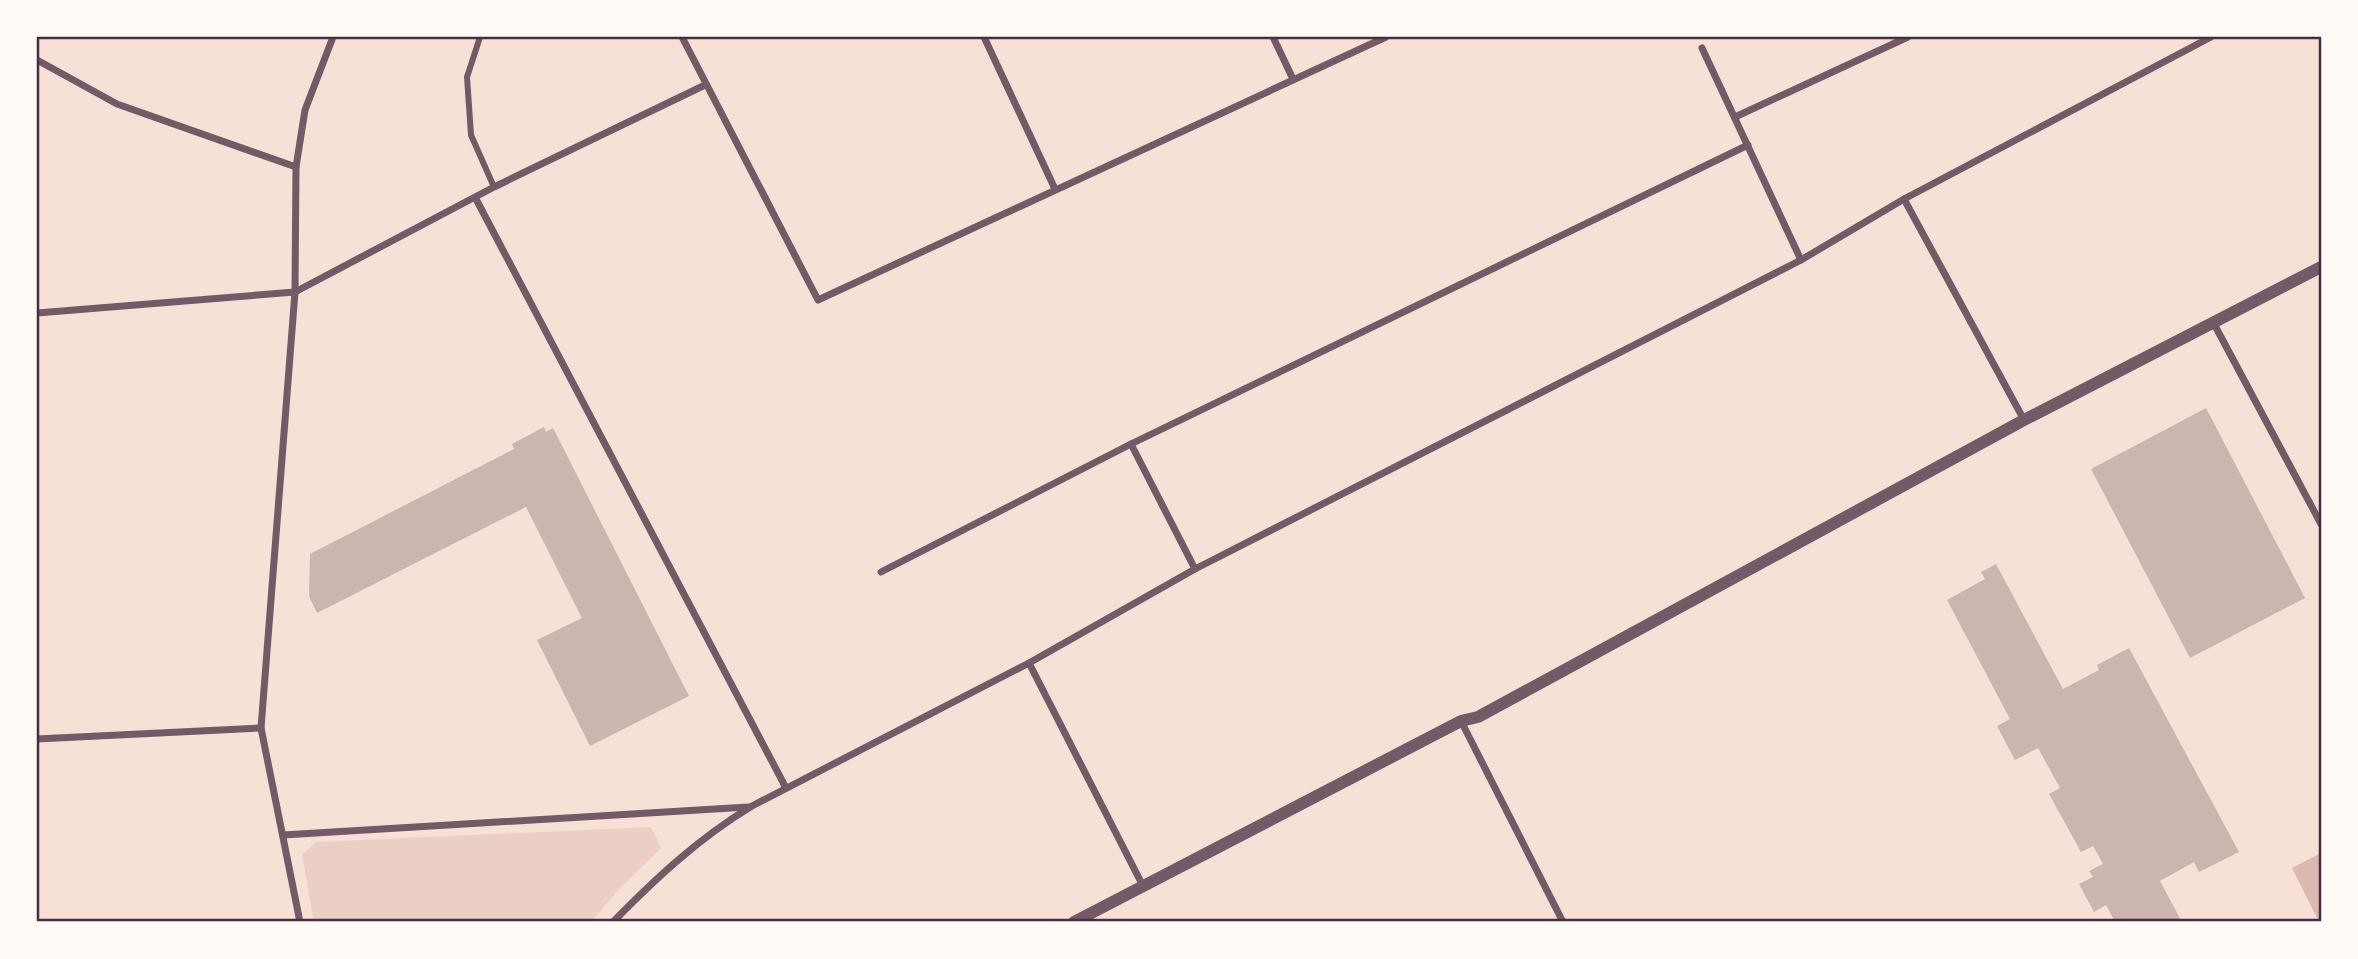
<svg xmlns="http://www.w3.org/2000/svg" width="2358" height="959" font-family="'Varela Round',sans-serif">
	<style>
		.green { fill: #ebcfc5 }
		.water { fill: #dcb8b0 }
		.building { fill: #ccb4b1 }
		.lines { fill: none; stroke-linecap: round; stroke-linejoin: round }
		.pedestrian { stroke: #755966; stroke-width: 6 }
		.minor { stroke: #755966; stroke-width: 7 }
		.tertiary { stroke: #755966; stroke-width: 12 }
		.neatline { fill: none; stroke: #4a2c40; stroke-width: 2.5 }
	</style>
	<rect width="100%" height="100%" fill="#f7e1d7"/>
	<path class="green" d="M651,827l10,21 -42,41 -28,33h-277l-12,-67 14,-13z"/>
	<path class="water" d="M2321,853v69h-2l-27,-54z"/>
	<g class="building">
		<path d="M2206,408l99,190 -115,60 -99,-189z"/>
		<path d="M544,427l2,5 7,-4 136,268 -99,50 -53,-106 45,-22 -56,-111 -209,106 -8,-17 1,-42 204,-105 -2,-5z"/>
		<path d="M1996,564l67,125 36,-19 -2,-5 32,-17 110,204 -40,20 -5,-10 -34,19 22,41h-67l-9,-17 -12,7 -15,-28 14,-7 -4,-6 14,-7 -10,-18 -12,6 -32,-58 11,-6 -22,-40 -23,12 -18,-34 13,-7 -63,-119 38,-21 -4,-7z"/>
	</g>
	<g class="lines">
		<path class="pedestrian" d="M480,37l-13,40 4,58 23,52"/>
		<g class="minor">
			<path d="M682,37l136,263 568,-263"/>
			<path d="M984,37l71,152"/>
			<path d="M1273,37l20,42"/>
			<path d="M1702,48l99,212"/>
			<path d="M37,60l80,44 179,63"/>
			<path d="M1735,117l173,-80"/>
			<path d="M476,199l310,589"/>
			<path d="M1904,199l120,221"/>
			<path d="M37,313l258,-21 199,-105 211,-102"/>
			<path d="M2213,322l108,202"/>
			<path d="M1131,444l64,125"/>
			<path d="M881,572l250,-128 617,-299"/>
			<path d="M1029,663l114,223"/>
			<path d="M1461,721l102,201"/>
			<path d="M37,739l224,-11"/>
			<path d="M283,835l465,-28"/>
			<path d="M300,922l-39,-194 34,-436 1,-125 9,-57 28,-73"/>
			<path d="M613,922c43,-44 86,-84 139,-116l277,-143 166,-94 606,-309 103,-61 307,-162"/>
		</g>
		<path class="tertiary" d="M1074,922l387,-201 17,-4 546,-297 297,-153"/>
	</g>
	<rect width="2358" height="959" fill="none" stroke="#fffaf5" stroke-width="77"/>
	<rect x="38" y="38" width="2282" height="882" class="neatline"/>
</svg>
